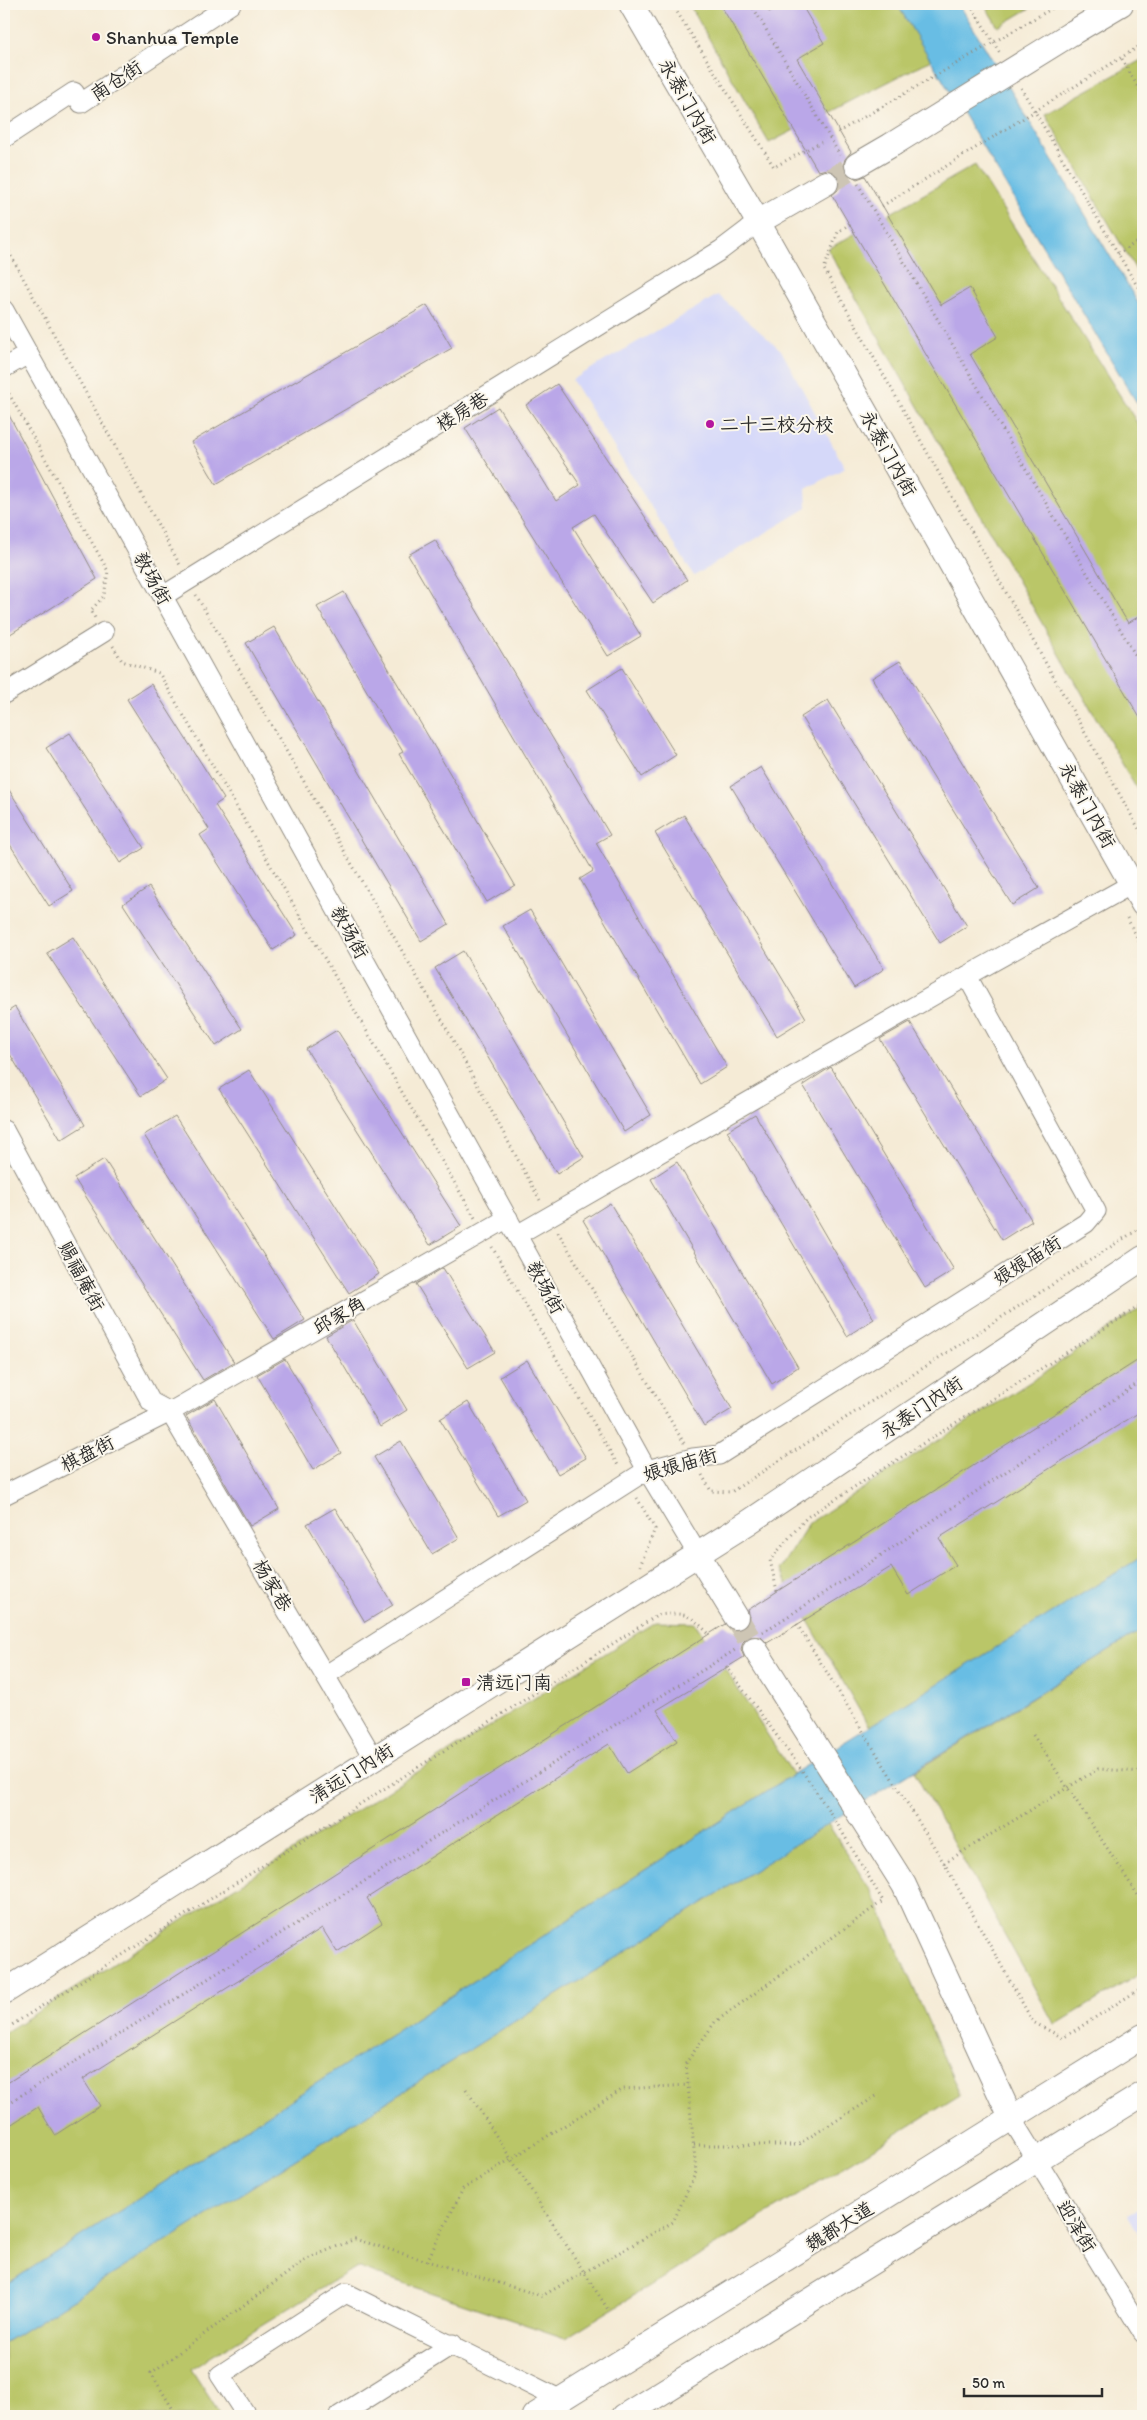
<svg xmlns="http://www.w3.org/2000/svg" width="1147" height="2420" font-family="Itim,'LXGW WenKai TC',sans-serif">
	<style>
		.built { fill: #d5d8f9 }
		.green { fill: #bac668; stroke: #72784a }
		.water { fill: #67bde4; stroke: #497488 }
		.building { fill: #baa7e8 }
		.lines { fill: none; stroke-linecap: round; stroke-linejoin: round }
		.major-tunnel { stroke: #cdc5b4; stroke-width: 24; stroke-dasharray: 24 12; stroke-linecap: butt }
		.minor-casing { stroke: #908b80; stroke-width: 21 }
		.major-casing { stroke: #908b80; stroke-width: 26 }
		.path { stroke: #908b80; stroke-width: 3; stroke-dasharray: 1 4; stroke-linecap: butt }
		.minor { stroke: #fff; stroke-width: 19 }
		.major { stroke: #fff; stroke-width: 24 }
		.major-bridge-casing { stroke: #908b80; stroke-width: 26; stroke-linecap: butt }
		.path-bridge { stroke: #908b80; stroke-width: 3; stroke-dasharray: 1 4; stroke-linecap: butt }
		.major-bridge { stroke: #fff; stroke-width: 24 }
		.poi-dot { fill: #b5179e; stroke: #fbf7ec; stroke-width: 2 }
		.labels { text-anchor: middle; stroke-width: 4; stroke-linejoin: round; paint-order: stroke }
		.poi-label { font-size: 19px; fill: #2b2b2b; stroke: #fbf7ec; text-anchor: start }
		.street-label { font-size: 19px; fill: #2b2b2b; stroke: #fbf7ec }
	</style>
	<rect width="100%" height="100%" fill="#fbf7ec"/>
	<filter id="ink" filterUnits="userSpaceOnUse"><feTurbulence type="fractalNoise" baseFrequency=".02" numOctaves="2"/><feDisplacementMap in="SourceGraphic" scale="10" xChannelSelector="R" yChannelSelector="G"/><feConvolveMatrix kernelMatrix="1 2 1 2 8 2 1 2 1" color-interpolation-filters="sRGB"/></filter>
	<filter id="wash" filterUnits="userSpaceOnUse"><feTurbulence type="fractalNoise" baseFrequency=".0096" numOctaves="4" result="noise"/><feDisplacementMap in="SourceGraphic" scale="20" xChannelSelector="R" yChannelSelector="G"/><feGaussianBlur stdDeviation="1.12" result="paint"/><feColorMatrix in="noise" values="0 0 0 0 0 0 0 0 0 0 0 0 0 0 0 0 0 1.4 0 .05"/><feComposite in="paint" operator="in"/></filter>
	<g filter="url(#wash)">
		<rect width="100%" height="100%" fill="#f5ebd6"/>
		<g class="built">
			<path d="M718,295l63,55 64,118 -39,21 1,19 -113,68 -122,-196z"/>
			<path d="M1143,2206v36l-15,-26z"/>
		</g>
		<g class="green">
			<path d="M689,4h208l34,56 -162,83z"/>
			<path d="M984,4h53l-39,23z"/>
			<path d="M1143,59v223l-98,-168z"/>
			<path d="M975,165l168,267v368l-315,-551z"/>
			<path d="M1143,1306v250l-274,171 -90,-157 30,-47 232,-148z"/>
			<path d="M655,1622l40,1 98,151 -789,512v-253z"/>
			<path d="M1143,1629v343l-88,53 -141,-253z"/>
			<path d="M828,1824l45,70 87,201 -395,243 -209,-71 -165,102 30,47h-217v-73z"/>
		</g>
		<g class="water">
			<path d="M897,4h62l184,307v102z"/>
			<path d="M1143,1556v73l-315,195 -824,519v-57l789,-512z"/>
		</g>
		<g id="blocks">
			<g class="building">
				<path d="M720,4h44l5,8 15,-8h17l23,39 -27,16 54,93 -6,7 -2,7 2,6 12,7 8,-3 76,129 29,-17 28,49 -28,17 158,269 15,-9v109l-311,-528 6,-5 2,-6 -2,-8 -11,-7 -9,2z"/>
				<path d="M427,305l25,43 -236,136 -25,-42z"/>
				<path d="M557,384l130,196 -34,23 -59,-89 -21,13 68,109 -33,20 -143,-228 33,-21 58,94 24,-16 -54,-80z"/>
				<path d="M4,406l93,173 -93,59z"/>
				<path d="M435,540l175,295 -14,8 131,224 -27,17 -120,-205 13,-8 -185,-316z"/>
				<path d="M344,592l171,293 -28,17 -88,-148 4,-2 -86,-145z"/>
				<path d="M274,627l175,297 -28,17 -175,-298z"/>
				<path d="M900,661l139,227 -27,17 -140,-227z"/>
				<path d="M622,668l54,87 -34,22 -55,-87z"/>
				<path d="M151,684l73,115 -9,6 82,130 -24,15 -73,-115 9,-6 -82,-130z"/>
				<path d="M828,700l139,226 -27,17 -139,-226z"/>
				<path d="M70,733l74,115 -24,15 -74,-115z"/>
				<path d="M761,767l123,202 -30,19 -123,-202z"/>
				<path d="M4,782l69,109 -24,15 -45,-71z"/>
				<path d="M684,815l122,203 -29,18 -122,-203z"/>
				<path d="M149,887l93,142 -26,17 -93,-142z"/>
				<path d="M530,910l121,205 -27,17 -121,-206z"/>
				<path d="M73,937l94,142 -26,17 -94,-143z"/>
				<path d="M463,951l121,206 -27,17 -122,-206z"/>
				<path d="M15,1007l70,118 -24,15 -57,-96v-30z"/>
				<path d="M910,1022l122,199 -30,19 -122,-201z"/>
				<path d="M337,1030l124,196 -31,19 -124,-196z"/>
				<path d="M831,1067l123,203 -29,18 -122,-203z"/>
				<path d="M249,1070l130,204 -30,19 -130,-204z"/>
				<path d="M755,1114l119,205 -27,17 -120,-205z"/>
				<path d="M175,1116l130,204 -31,19 -130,-204z"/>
				<path d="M104,1159l130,203 -31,18 -129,-202z"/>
				<path d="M677,1162l121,205 -26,17 -121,-205z"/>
				<path d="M610,1203l122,206 -28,17 -121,-206z"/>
				<path d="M443,1268l52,84 -27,16 -52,-84z"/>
				<path d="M353,1320l54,90 -27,17 -54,-91z"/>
				<path d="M1143,1357v53l-204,128 17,27 -48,30 -17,-28 -124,76 -6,-6h-13l-5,5 -2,7 3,8 -87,53 20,31 -50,32 -18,-29 -242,154 15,25 -45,29 -15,-24 -239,151 17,27 -45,29 -17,-28 -34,22v-44l721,-461 11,7 8,-3 6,-11 -2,-7z"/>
				<path d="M285,1359l56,94 -28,17 -56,-95z"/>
				<path d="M527,1360l59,98 -28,16 -58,-97z"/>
				<path d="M215,1399l64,110 -29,17 -64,-110z"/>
				<path d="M468,1402l58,98 -28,16 -58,-97z"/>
				<path d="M401,1441l58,97 -27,16 -58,-97z"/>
				<path d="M335,1508l58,97 -28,17 -58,-98z"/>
			</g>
		</g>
	</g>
	<g filter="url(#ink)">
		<use href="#blocks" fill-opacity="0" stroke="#908b80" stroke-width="1"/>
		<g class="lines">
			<g class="major-tunnel">
				<path d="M826,183l31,-18"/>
				<path d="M736,1617l19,32"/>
			</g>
			<g class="minor-casing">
				<g id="minor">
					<path d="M4,138l70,-46 7,11 150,-99"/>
					<path d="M4,310l643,1160 50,83"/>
					<path d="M4,368l24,-14"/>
					<path d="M163,596l558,-346 37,-28"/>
					<path d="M4,694l100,-62"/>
					<path d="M4,1130l147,272 19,10"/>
					<path d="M517,1235l450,-259 165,-92"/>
					<path d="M170,1412l204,347"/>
					<path d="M4,1495l166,-83 338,-194"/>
					<path d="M326,1675l321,-205 46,-12 26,-3 367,-232 10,-12 -129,-235"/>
					<path d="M1011,2118l132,215"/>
					<path d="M247,2416l-27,-41 126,-82 215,107"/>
					<path d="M339,2416l114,-72"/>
				</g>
			</g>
			<g class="major-casing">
				<g id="major">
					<path d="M631,4l127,218 385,682"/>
					<path d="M1072,33l49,-29"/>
					<path d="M857,165l36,-21"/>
					<path d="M758,222l68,-39"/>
					<path d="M697,1553l39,64"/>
					<path d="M755,1649l149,236 107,233"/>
					<path d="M4,1992l745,-470 394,-264"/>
					<path d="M534,2416l609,-380"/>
					<path d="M624,2416l519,-322"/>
				</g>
			</g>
			<g class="path">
				<path d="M672,4l102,163 47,-25"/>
				<path d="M751,4l89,151"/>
				<path d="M970,4l31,51"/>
				<path d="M1056,6l5,-2"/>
				<path d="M1122,59l21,37"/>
				<path d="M1021,88l122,208"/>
				<path d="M838,132l40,-23"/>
				<path d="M858,184l285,484"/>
				<path d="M882,206l261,-162"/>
				<path d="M850,224l-12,8 -14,37 319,567"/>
				<path d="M4,243l176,322"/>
				<path d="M1118,254l25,-16"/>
				<path d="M4,385l104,186 -4,25 -13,14 4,8"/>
				<path d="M196,595l246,425 99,182"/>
				<path d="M113,646l9,15 37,12 316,545"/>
				<path d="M1127,918l16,31"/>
				<path d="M558,1232l126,211"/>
				<path d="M492,1247l127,220"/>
				<path d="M702,1475l9,16 20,1 412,-266"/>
				<path d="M637,1498l18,31 -15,37"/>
				<path d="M777,1591l-7,-31 37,-43 336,-213"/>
				<path d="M797,1624l147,239 89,159 30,16 80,-51"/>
				<path d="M763,1632l60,-38 320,-214"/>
				<path d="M1033,1735l110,168"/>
				<path d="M944,1863l154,-94 45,3"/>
				<path d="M4,2030l654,-415c28,-3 31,-1 51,19"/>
				<path d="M466,2089l143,222"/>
				<path d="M4,2106l731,-456"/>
				<path d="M694,2145h103l81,-50"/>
				<path d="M427,2261l36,-72 160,-100 66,-4"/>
				<path d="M177,2416l-26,-43 156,-114 48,-20 187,57 131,-74 23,-50 -10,-109 29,-41 168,-121 -48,-81 -34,-51 -75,-103"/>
			</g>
			<use href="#minor" class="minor"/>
			<use href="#major" class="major"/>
			<g class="major-bridge-casing">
				<path id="major-bridge" d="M893,144l179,-111"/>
			</g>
			<path class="path-bridge" d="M878,109l178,-103"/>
			<use href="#major-bridge" class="major-bridge"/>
		</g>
	</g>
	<g class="poi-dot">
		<circle cx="96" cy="37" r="5"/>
		<circle cx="710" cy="424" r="5"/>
		<rect x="461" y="1677" width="10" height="10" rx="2.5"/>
	</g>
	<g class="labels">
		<g class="poi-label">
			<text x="106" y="44">Shanhua Temple</text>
			<text x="720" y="431">二十三校分校</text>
			<text x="476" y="1689">清远门南</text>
		</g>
		<g class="street-label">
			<text transform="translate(116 80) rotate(-33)" y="7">南仓街</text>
			<text transform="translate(688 101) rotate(60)" y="7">永泰门内街</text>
			<text transform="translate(462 411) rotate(-32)" y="7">楼房巷</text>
			<text transform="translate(889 453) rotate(61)" y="7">永泰门内街</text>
			<text transform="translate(153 578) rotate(61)" y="7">教场街</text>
			<text transform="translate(1088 805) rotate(61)" y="7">永泰门内街</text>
			<text transform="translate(350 932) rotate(61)" y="7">教场街</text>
			<text transform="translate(1027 1260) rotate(-32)" y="7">娘娘庙街</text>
			<text transform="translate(82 1276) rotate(62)" y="7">赐福庵街</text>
			<text transform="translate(546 1287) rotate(61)" y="7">教场街</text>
			<text transform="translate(339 1315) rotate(-30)" y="7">邱家角</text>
			<text transform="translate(921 1407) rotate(-34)" y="7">永泰门内街</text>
			<text transform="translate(87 1453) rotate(-27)" y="7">棋盘街</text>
			<text transform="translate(680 1464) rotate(-16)" y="7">娘娘庙街</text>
			<text transform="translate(273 1585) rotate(59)" y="7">杨家巷</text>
			<text transform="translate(351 1773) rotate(-32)" y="7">清远门内街</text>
			<text transform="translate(839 2226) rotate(-32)" y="7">魏都大道</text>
			<text transform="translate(1077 2226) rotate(58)" y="7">迎泽街</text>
		</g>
	</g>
	<rect width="1147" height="2420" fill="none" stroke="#fbf7ec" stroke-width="20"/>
	<path d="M964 2388v8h138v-8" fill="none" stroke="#2b2b2b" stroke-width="2.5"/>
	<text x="972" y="2388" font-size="15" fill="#2b2b2b" stroke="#fbf7ec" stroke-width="4" paint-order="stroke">50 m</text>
</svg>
